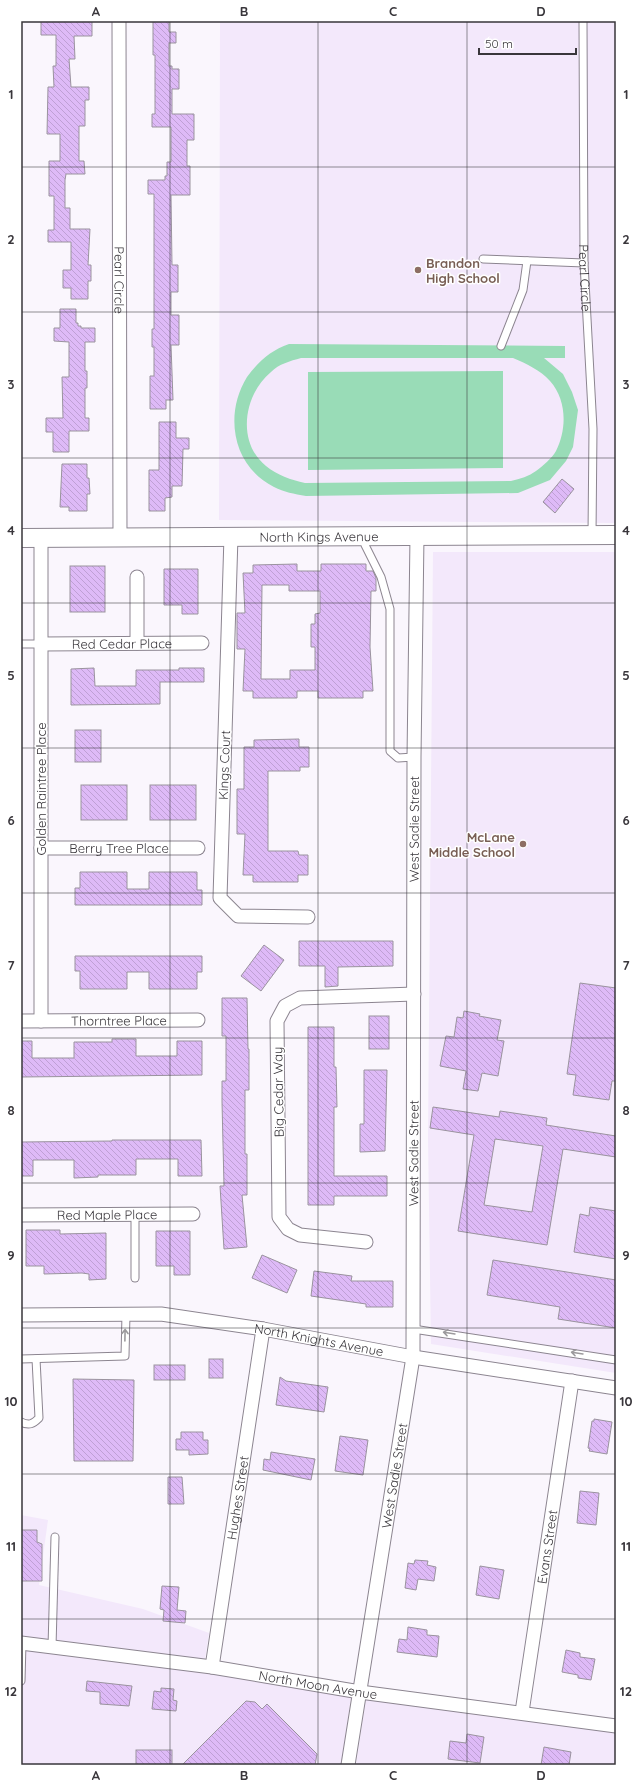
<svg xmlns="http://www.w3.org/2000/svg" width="637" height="1786" font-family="Quicksand,sans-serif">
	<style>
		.built { fill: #f3e8fb }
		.green { fill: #99dcb7; fill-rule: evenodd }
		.building { fill: url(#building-back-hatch); stroke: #9a939e; fill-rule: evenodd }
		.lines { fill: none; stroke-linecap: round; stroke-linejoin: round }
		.lane-casing { stroke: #8c8590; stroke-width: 9 }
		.street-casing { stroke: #8c8590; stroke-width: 15 }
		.secondary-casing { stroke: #8c8590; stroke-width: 20 }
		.lane { stroke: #fff; stroke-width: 7 }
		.street { stroke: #fff; stroke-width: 13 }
		.secondary { stroke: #fff; stroke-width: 18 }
		.oneway { stroke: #9c9a9d }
		.grid { fill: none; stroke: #39363b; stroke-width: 1; stroke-opacity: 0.55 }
		.education-dot { fill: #8d6e63; stroke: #fff; stroke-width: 1.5 }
		.labels { text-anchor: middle; stroke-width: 3; stroke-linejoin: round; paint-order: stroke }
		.education-label { font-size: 13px; font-weight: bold; fill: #785e54; stroke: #fff; text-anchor: start }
		.street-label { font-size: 13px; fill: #39363b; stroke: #fff }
		.neatline { fill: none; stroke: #39363b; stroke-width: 1.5 }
		.grid-label { font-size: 13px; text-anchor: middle; font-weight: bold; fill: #39363b }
	</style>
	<defs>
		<pattern id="building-back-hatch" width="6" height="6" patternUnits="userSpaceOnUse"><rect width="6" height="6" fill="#debaf7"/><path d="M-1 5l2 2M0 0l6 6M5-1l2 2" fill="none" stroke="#bfa0d5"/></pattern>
	</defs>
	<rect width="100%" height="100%" fill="#faf6fd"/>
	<g class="built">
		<path d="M220,21h396v502l-397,-3z"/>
		<path d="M433,552h183v821l-185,-29 -3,-207z"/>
		<path d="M21,1515l27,5 -9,65 104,24 66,24 -4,26 -184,-23z"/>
		<path d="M21,1650l190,24 140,23 -10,68h-320z"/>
		<path d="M366,1699l250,33v33h-260z"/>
	</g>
	<g class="green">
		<path d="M289,344l276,2v12h-21l19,16 9,18 6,18 -5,37 -7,14 -16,19 -32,13 -212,3c-12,-2 -22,-4 -32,-9 -42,-21 -50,-73 -27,-110 11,-15 24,-27 42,-33zM301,358h212c14,6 27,12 37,23 17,19 17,48 6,70 -4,7 -13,15 -20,20 -7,5 -16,8 -25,10l-206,2c-14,-3 -28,-8 -39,-17 -30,-24 -22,-72 5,-94 8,-8 19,-11 30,-14z"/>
		<path d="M503,371v97l-195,2v-98z"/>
	</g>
	<g class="building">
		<path d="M41,21h51v15h-18l1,23h-6l2,28h18v13h-4v26h-6v35h5l1,13h-19l-1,6v28h5v21h20l-2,36h3v16h-3v18h-17v-11h-8v-18h8v-28h-23v-12h6v-34h-5v-35h11v-27h-13l1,-47h6l-1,-21h3v-31h-15z"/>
		<path d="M153,21h16v11h7v11h-7v23h3v3h7v20h-7v25h22v26h-7v26h3v29h-19l1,70h6v27h-7v23h8v30h-8l2,55h-7v9h-16v-33h4v-29h-2v-18h2v-135h-6v-14h17v-4h2v-14h4v-35h-19v-13h3v-59h-2z"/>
		<path d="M60,309h16v14h2v3h3v2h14v14h-10v29h2v17h-2v30h4v13h-20v21h-16v-20h-7v-14h17l-1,-41h7v-35l-15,-1v-13h6z"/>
		<path d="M159,422h17v16h13v11h-6l-1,37h-10v11l-7,1v13h-16v-41h10z"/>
		<path d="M62,464h25v14h2l1,16h-3v17h-18v-4h-9z"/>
		<path d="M562,479l12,10 -19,24 -12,-11z"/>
		<path d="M297,564v7h24v-7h45v7h7l3,7v13h-5l-1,56 3,44h-10v7h-45v-7h-21v7h-44v-7h-10l2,-42h-8v-36h8l-2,-40h10v-8zM262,585h27v6h31v22l-5,1v10h-4v23h4v23h-25v9h-29z"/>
		<rect x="70" y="566" width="35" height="46"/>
		<path d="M164,569h34v45h-16v-9h-18z"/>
		<path d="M94,668l1,18h41v-16h43v-2h25v14h-44v22l-89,1v-36z"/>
		<rect x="75" y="730" width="26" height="32"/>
		<path d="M299,739v8h10v20h-9v4h-32v80h30l1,4h9v20h-10v7h-45v-7h-10l2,-41h-8v-45h7v-42h10v-7z"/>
		<rect x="81" y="785" width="46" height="35"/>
		<rect x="150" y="785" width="46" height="35"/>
		<path d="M80,872h47v17h22v-17h48v18h5v15h-127v-17h5z"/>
		<path d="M299,941h94v25l-55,1v19l-13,1v-21h-26z"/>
		<path d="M264,945l20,15 -23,31 -20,-15z"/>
		<path d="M75,956h127v16h-5v17h-48v-17h-22v17h-47v-18h-5z"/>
		<path d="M580,983l36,5v93h-4l-3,19 -36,-5 3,-20 -9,-1z"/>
		<path d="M222,998h25l1,51h1v41h-4v64h2v41h-5l5,52 -23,2 -4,-63h4l-2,-84v-21h4v-45h-4z"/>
		<path d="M464,1011l16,3 -1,2 22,4 -4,20 7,1 -6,35 -16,-3 -4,18 -15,-2 3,-18 -26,-5 6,-30 8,1 3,-20 6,1z"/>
		<rect x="369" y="1016" width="20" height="33"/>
		<path d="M308,1027h26v40h2l1,40h-3v69h53v20h-53v9h-26z"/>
		<path d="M112,1039h24v17h41v-15h25v34l-181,2v-36h11v17h42v-16h38z"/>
		<path d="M364,1070h23l-2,81 -25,1v-28h4z"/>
		<path d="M433,1107l66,10 1,-6 47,7 -1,7 70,11v21l-53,-8 -16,96 -89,-14 16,-96 -44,-7zM495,1139l48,7 -11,66 -48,-7z"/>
		<path d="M112,1140h89l1,36h-24v-17h-42v16h-38v2l-24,1v-18h-41v16h-12v-34l91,-1z"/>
		<path d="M590,1207l26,4v48l-42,-7 6,-38 9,2z"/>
		<path d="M26,1230h34v4l46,-1v46l-17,1v-6l-7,-1 -38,1v-8h-18z"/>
		<path d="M156,1231h34v44h-16v-9h-18z"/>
		<path d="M262,1255l35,15 -10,23 -35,-15z"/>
		<path d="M493,1260l123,20v48l-58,-9 2,-12 -73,-12z"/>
		<path d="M314,1271l38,5 -1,5h42v26h-27v-3l-55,-8z"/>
		<rect x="209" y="1359" width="14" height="19"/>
		<rect x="154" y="1365" width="31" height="15"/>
		<path d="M280,1377l6,4 42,6 -4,25 -48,-7z"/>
		<path d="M73,1379l61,1 -1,81h-59z"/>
		<path d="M594,1419l18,3 -5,32 -18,-3 1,-2 -2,-1 4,-27h2z"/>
		<path d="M181,1432h22v8h5v14l-19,1v-5h-13v-11h5z"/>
		<path d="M340,1436l28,4 -5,35 -28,-4z"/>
		<path d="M271,1452l44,7 -4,21 -48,-10 1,-11 6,1z"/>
		<path d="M168,1477h14l2,27h-16z"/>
		<path d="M580,1491l19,2 -3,32 -19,-2z"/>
		<path d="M21,1530h16v12l5,2v37h-21z"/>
		<path d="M415,1560l13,1 -1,4 9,2 -2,14 -16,-2 -2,11 -11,-2 3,-25 6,1z"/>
		<path d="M480,1566l24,4 -5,29 -23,-4z"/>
		<path d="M162,1586l17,1 -2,23 9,1 -1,12 -22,-2 1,-11 -4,-1z"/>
		<path d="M408,1627l19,3v5l12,1 -2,21 -40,-5 2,-13 8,1z"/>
		<path d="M566,1650l14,3v4l15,2 -4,21 -13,-2v-3l-16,-3z"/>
		<path d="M87,1681l45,5 -3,20 -29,-2v-12l-14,-1z"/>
		<path d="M161,1688l13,1 -1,11 4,1 -1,10 -24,-2 2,-18 7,1z"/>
		<path d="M246,1701l9,1 7,7 5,-5 50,50 -2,11h-133z"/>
		<path d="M467,1734l17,3 -4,26 -32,-4 2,-18 16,2z"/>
		<path d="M544,1747l27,5 -2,13h-28z"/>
		<rect x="136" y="1750" width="36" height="15"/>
	</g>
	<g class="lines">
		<g class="lane-casing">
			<g id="lane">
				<path id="s1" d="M583,21l1,242 9,166 -1,106"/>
				<path d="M483,259l101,4"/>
				<path d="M501,346l22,-56 4,-29"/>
				<path d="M364,537l1,8 16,32 9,32v142l8,7 16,-1"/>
				<path d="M21,644h20"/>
				<path d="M135,1214v64"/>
				<path d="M413,1329l203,31"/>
				<path d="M21,1359l104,-3 1,-42"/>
				<path d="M21,1422c8,4 12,2 18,-4l-3,-59"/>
				<path d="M52,1647l3,-110"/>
				<path d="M21,1681l1,-38"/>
			</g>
		</g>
		<g class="street-casing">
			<g id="street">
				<path id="s2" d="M119,21l1,517"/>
				<path d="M231,536l-11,362 18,18 70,1"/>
				<path d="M137,577v66"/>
				<path id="s3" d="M41,644l161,-1"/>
				<path id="s4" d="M41,848h157"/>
				<path id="s5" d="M21,1021l177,-1"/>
				<path d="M41,1021v-483"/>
				<path id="s6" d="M21,1215l172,-1"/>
				<path d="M366,1242l-66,-7 -12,-6 -9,-12 -2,-196 8,-15 15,-8 114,-4"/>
				<path id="s7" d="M21,1315l140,-1 102,15 150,28 203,31"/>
				<path id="s8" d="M21,1643l191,24 148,25 256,34"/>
				<path id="s9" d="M212,1667l51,-338"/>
				<path id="s10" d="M522,1712l50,-331"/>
				<path id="s11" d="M348,1765l65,-408 1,-600 3,-221"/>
			</g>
		</g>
		<g class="secondary-casing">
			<g id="secondary">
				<path id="s12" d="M21,538l595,-3"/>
			</g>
		</g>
		<use href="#lane" class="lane"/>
		<use href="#street" class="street"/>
		<use href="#secondary" class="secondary"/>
	</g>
	<defs><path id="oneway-shaft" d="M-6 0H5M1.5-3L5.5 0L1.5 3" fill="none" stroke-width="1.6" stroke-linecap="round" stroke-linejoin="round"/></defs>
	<g class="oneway">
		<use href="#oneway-shaft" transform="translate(449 1333) rotate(-171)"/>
		<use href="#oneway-shaft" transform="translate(125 1335) rotate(-89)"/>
		<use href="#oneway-shaft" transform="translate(577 1353) rotate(-171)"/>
	</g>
	<path class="grid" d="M170,21v1744M318,21v1744M467,21v1744M21,167h595M21,312h595M21,458h595M21,603h595M21,748h595M21,893h595M21,1038h595M21,1183h595M21,1328h595M21,1474h595M21,1619h595"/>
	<g class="education-dot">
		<circle cx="418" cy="270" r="4"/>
		<circle cx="523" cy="844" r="4"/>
	</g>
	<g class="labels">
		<g class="education-label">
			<text x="426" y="268">Brandon<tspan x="426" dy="15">High School</tspan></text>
			<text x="515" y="842" text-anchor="end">McLane<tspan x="515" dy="15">Middle School</tspan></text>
		</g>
		<g class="street-label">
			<text dy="5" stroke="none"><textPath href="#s1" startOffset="257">Pearl Circle</textPath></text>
			<text dy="5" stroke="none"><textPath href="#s2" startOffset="259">Pearl Circle</textPath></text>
			<text dy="5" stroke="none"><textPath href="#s12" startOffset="298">North Kings Avenue</textPath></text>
			<text dy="5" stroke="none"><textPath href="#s3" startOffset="81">Red Cedar Place</textPath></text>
			<text transform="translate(224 765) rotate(-88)" y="5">Kings Court</text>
			<text transform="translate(41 789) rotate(-90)" y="5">Golden Raintree Place</text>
			<text dy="5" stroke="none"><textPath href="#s11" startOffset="941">West Sadie Street</textPath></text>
			<text dy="5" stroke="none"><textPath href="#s4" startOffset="78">Berry Tree Place</textPath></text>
			<text dy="5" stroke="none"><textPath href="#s5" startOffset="98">Thorntree Place</textPath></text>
			<text transform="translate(278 1092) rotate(-91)" y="5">Big Cedar Way</text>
			<text dy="5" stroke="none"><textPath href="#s11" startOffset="617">West Sadie Street</textPath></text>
			<text dy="5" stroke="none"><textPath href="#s6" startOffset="86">Red Maple Place</textPath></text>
			<text dy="5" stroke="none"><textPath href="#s7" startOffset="300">North Knights Avenue</textPath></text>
			<text dy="5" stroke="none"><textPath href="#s11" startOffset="293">West Sadie Street</textPath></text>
			<text dy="5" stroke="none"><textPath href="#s9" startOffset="171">Hughes Street</textPath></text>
			<text dy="5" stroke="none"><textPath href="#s10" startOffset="167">Evans Street</textPath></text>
			<text dy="5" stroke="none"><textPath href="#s8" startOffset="300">North Moon Avenue</textPath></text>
		</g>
	</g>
	<rect width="637" height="1786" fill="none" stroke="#ffffff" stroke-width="44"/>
	<path d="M479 48v6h97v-6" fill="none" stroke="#39363b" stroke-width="2"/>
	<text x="485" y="48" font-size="12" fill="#39363b" stroke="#ffffff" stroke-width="3" paint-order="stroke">50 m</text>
	<rect x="22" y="22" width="593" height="1742" class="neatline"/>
	<g class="grid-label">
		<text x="96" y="16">A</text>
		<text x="244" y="16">B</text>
		<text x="393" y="16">C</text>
		<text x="541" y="16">D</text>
		<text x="11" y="99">1</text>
		<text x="626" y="99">1</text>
		<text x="11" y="244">2</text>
		<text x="626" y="244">2</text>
		<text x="11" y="389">3</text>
		<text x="626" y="389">3</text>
		<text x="11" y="535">4</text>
		<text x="626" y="535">4</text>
		<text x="11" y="680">5</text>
		<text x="626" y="680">5</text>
		<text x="11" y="825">6</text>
		<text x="626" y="825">6</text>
		<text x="11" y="970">7</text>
		<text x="626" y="970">7</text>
		<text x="11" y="1115">8</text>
		<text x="626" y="1115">8</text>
		<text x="11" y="1260">9</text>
		<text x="626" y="1260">9</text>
		<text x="11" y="1406">10</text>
		<text x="626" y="1406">10</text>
		<text x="11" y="1551">11</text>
		<text x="626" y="1551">11</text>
		<text x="11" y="1696">12</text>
		<text x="626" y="1696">12</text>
		<text x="96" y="1780">A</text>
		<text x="244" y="1780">B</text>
		<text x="393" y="1780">C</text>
		<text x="541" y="1780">D</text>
	</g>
</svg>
